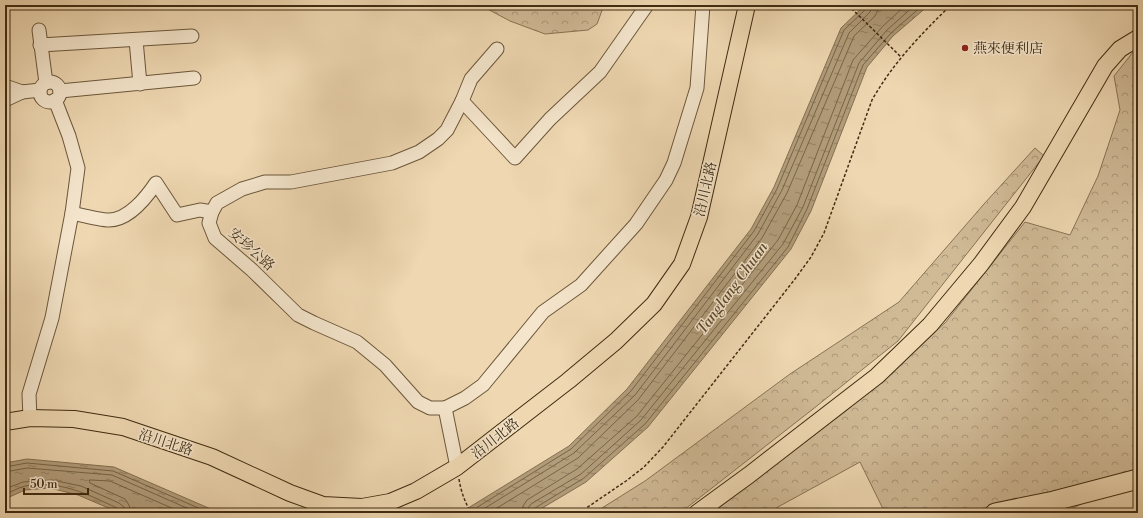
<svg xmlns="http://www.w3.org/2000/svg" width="1143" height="518" font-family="'Libre Bodoni','Noto Serif SC',serif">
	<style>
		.forest { fill: url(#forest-crowns); stroke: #887354 }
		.water { fill: url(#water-ripples); stroke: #847051 }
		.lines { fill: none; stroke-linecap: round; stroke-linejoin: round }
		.shore { stroke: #786446; stroke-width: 1 }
		.minor-casing { stroke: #6b573a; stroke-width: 15 }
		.major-casing { stroke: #3f2c12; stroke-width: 18 }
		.highway-casing { stroke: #3f2c12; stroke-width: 21 }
		.path { stroke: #3f2c12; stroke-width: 1.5; stroke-dasharray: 3 2; stroke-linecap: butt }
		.minor { stroke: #f4e5cc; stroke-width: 13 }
		.major { stroke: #eed7b1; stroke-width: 16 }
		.highway { stroke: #eed7b1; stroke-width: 19 }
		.poi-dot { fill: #8f2418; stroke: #f4e5cc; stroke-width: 1.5 }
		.labels { text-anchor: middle; stroke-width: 3; stroke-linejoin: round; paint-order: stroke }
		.poi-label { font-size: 14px; fill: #3f2c12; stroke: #f4e5cc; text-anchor: start }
		.street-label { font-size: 14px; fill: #3f2c12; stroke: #f4e5cc }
		.water-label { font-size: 15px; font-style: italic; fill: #5c482c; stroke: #f4e5cc }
	</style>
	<defs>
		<pattern id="forest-crowns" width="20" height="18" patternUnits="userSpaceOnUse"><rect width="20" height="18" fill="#d0ba96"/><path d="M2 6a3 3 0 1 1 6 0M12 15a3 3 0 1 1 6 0" fill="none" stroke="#aa9779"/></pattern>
		<pattern id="water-ripples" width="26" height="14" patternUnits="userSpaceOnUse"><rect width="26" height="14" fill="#b29d7b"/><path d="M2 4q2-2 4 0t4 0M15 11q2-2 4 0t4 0" fill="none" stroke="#928063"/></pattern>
	</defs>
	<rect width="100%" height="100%" fill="#eed7b1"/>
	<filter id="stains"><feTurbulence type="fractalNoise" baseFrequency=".005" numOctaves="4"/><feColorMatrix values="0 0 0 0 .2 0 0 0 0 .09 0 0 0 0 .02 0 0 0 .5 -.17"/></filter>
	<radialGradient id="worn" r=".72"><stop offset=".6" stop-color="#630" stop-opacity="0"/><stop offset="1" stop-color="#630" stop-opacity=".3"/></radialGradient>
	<g class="forest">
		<path d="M480,5h124l-7,19 -9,6 -43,4 -35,-13z"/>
		<path d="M1138,46v430l-75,37h-178l-25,-51 -93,51h-55l135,-103 98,-87 80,-101 45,13 28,-59 22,-66 -6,-34z"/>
		<path d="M1035,148l9,8 -146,185 -85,68 -133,104h-86l51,-32 145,-107 109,-72 85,-98z"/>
	</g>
	<g class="water">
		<path d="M865,5h64l-36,31 -26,31 -56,144 -20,38 -143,178 -62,55 -52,31h-74l109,-67 58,-57 124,-160 23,-42 67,-159z"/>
		<path d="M27,459l87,8 106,46h-100l-42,-18 -28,-7 -25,2 -20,9v-36z"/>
	</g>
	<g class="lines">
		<g class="shore">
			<path d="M5,467l22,-4 86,8 97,42"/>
			<path d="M5,472l22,-4 85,7 86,38"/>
			<path d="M5,489l18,-7 29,-2 29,6 38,17 5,4 1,6"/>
			<path d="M5,494c6,-2 13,-6 20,-8 35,-6 62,8 92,22l2,2 1,3"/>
			<path d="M131,513l-2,-8 -4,-6 -35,-16 -1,-3h2l19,1 73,32"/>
			<path d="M468,513l103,-64 60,-58 123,-160 23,-42 67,-159 22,-21 1,-4"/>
			<path d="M477,513l97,-60 61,-58 123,-161 24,-44 67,-157 21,-21 2,-7"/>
			<path d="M489,513l89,-55 60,-58 124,-162 25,-45 67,-157 21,-20 3,-6v-5"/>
			<path d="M522,513l1,-7 4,-6 50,-31 60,-53 141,-176 19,-35 56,-145 30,-34 23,-21"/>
			<path d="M528,513v-5l3,-4 50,-30 60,-54 142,-176 20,-37 56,-144 28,-33 28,-25"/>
			<path d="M533,513v-3l2,-2 49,-30 61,-54 143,-177 19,-38 56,-144 28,-32 32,-28"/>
		</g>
		<g class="minor-casing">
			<g id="minor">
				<path d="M39,30l7,53"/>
				<path d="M136,40l4,44"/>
				<path d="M40,45l152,-9"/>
				<circle cx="50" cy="92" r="10"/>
				<path d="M5,86l17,6 18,-2"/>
				<path d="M60,91l134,-13"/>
				<path d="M5,100l17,-8"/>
				<path d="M462,101l53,57 35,-39 50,-47 47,-67"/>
				<path d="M72,213c9,2 28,7 37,7 19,0 37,-22 47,-37l21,32 23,-5 12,2"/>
				<path d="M445,408l20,-10 18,-13 60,-73 38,-27 55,-61 30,-44 8,-17 23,-75 6,-83"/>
				<path d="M30,418l-1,-24 23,-76 20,-105 6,-45 -9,-32 -14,-36"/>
				<path d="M457,467l-12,-59h-15l-12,-6 -33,-37 -28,-23 -43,-19 -16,-8 -46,-45 -37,-32 -6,-15 3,-11 5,-9 25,-14 23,-7h26l101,-19 27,-11 19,-13 9,-9 15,-29 9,-22 26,-30"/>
			</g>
		</g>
		<g class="major-casing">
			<g id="major">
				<path d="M5,422l25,-4 44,1 49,8 89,30 78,36 33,12 39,2 28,-5 26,-11 41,-24 111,-86 48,-40 38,-37 28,-40 17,-47 48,-212"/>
				<path d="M697,513l52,-38 128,-99 53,-51 51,-61 42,-57 82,-141 15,-17 18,-11"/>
			</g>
		</g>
		<g class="highway-casing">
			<path id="highway" d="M995,513l59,-12 84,-22"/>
		</g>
		<g class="path">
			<path d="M848,5l53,52"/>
			<path d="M459,479c2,13 6,23 12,34"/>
			<path d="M579,513l47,-32 18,-14 19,-20 132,-168 16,-22 13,-24 48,-133c21,-37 49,-66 79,-95"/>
		</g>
		<use href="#minor" class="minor"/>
		<use href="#major" class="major"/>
		<use href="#highway" class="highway"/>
	</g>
	<circle class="poi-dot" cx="965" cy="48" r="4"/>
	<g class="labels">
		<g class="poi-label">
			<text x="973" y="53">燕來便利店</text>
		</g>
		<g class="street-label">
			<text transform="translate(705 189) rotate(-77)" y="5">沿川北路</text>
			<text transform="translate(252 249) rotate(42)" y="5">安珍公路</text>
			<text transform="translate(495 438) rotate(-38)" y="5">沿川北路</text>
			<text transform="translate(166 442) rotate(18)" y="5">沿川北路</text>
		</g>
		<g class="water-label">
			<text transform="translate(732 288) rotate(-54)" y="5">Tanglang Chuan</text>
		</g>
	</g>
	<rect width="1143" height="518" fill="none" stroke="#eed7b1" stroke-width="20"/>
	<rect x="6" y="6" width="1131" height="506" fill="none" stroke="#3f2c12" stroke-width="2"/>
	<rect x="10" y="10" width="1123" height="498" fill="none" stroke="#3f2c12"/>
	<path d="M24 488v6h64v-6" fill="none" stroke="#3f2c12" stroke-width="2"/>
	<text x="30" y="488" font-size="12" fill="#3f2c12" stroke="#f4e5cc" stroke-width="3" paint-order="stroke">50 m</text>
	<rect width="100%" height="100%" filter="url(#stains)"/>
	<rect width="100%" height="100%" fill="url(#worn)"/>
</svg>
